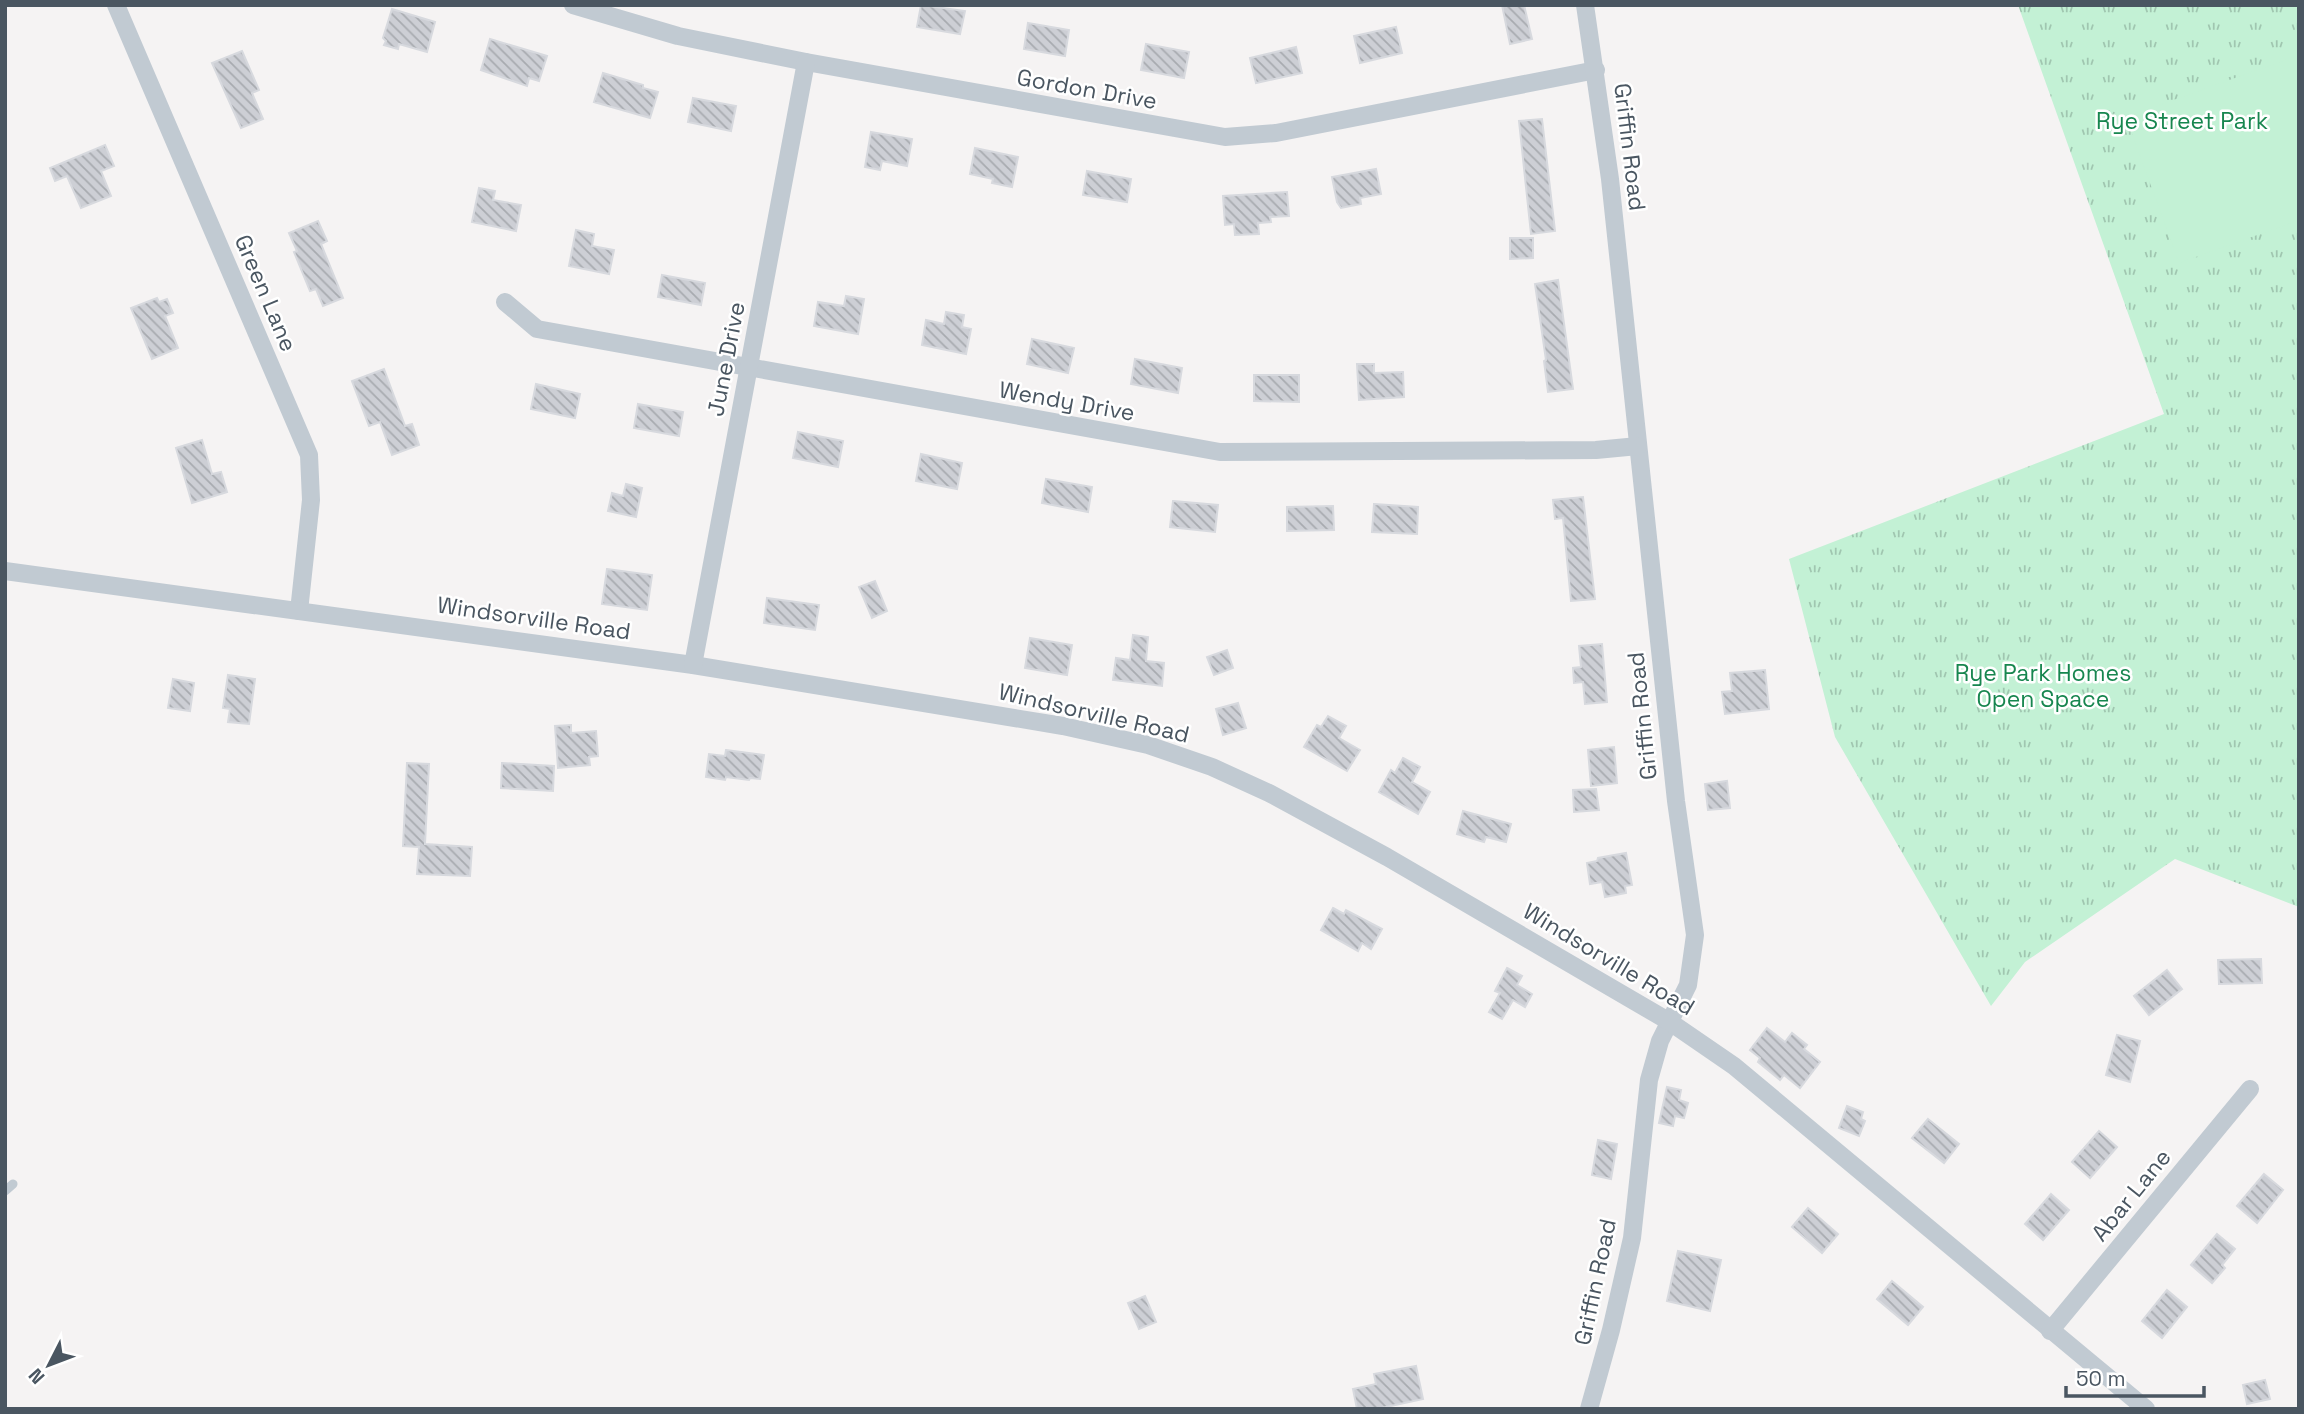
<svg xmlns="http://www.w3.org/2000/svg" width="2304" height="1414" font-family="'Space Grotesk',sans-serif">
	<style>
		.grass { fill: url(#grass-tufts) }
		.pitch { fill: #c3f1d5 }
		.building { fill: url(#building-back-hatch); stroke: #d7d9de; stroke-width: 2 }
		.lines { fill: none; stroke-linecap: round; stroke-linejoin: round }
		.lane { stroke: #c1cad2; stroke-width: 9 }
		.street { stroke: #c1cad2; stroke-width: 18 }
		.labels { text-anchor: middle; stroke-width: 5; stroke-linejoin: round; paint-order: stroke }
		.street-label { font-size: 23px; fill: #4a5661; stroke: #fff }
		.park-label { font-size: 23px; fill: #17864f; stroke: #fff }
	</style>
	<defs>
		<pattern id="grass-tufts" width="24" height="20" patternUnits="userSpaceOnUse" patternTransform="scale(1.75)"><rect width="24" height="20" fill="#c3f1d5"/><path d="M3 7l-1-3M5 7V3M7 7l1-3M15 17l-1-3M17 17v-4M19 17l1-3" fill="none" stroke="#a0c6b0"/></pattern>
		<pattern id="building-back-hatch" width="6" height="6" patternUnits="userSpaceOnUse" patternTransform="scale(1.75)"><rect width="6" height="6" fill="#cdcfd5"/><path d="M-1 5l2 2M0 0l6 6M5-1l2 2" fill="none" stroke="#a8abb0"/></pattern>
	</defs>
	<rect width="100%" height="100%" fill="#f5f3f3"/>
	<path class="grass" d="M2018,5h281v902l-124,-48 -150,103 -34,44 -156,-269 -46,-178 375,-145z"/>
	<path class="pitch" d="M2299,55v165l-120,43 -53,-146z"/>
	<g class="building">
		<path d="M921,5l44,6 -5,23 -43,-7z"/>
		<path d="M1502,5h22l8,34 -22,5z"/>
		<path d="M392,9l43,13 -8,30 -28,-8 -1,5 -14,-4 2,-4 -3,-3z"/>
		<path d="M1028,23l41,7 -4,26 -41,-7z"/>
		<path d="M1396,27l6,26 -42,10 -6,-27z"/>
		<path d="M490,39l57,17 -8,25 -10,-3 -2,8 -46,-16z"/>
		<path d="M1146,44l43,8 -5,26 -43,-8z"/>
		<path d="M1296,47l6,26 -46,10 -6,-25z"/>
		<path d="M242,51l17,39 -7,3 11,26 -22,9 -29,-65z"/>
		<path d="M603,73l40,12v3l15,4 -8,26 -56,-16z"/>
		<path d="M693,98l43,8 -5,25 -43,-9z"/>
		<path d="M1542,119l13,112 -24,3 -12,-113z"/>
		<path d="M871,132l41,7 -5,27 -25,-5 -2,9 -15,-3z"/>
		<path d="M105,145l9,21 -13,5 10,25 -30,12 -14,-32 -12,5 -5,-13z"/>
		<path d="M975,148l43,9 -6,30 -20,-4 1,-4 -23,-5z"/>
		<path d="M1376,169l5,25 -21,4 1,6 -20,4 -4,-6 -5,-25z"/>
		<path d="M1087,171l44,8 -4,23 -44,-7z"/>
		<path d="M479,188l16,3 -2,9 28,5 -5,26 -44,-9z"/>
		<path d="M1287,192l2,24 -19,1 1,5 -13,1 1,11 -24,1 -1,-11 -9,1 -2,-29z"/>
		<path d="M318,221l9,20 -6,3 22,54 -20,8 -7,-17 -6,2 -16,-39 3,-1 -8,-18z"/>
		<path d="M576,230l18,4 -2,12 22,4 -5,24 -40,-8z"/>
		<path d="M1510,238h23v20l-23,1z"/>
		<path d="M662,275l43,8 -4,22 -43,-8z"/>
		<path d="M1558,280l15,109 -25,3 -4,-31 2,-1 -11,-76z"/>
		<path d="M846,296l18,3 -6,35 -44,-8 4,-24 26,4z"/>
		<path d="M157,298l2,4 8,-3 6,14 -8,3 13,32 -26,11 -21,-51z"/>
		<path d="M946,312l18,3 -2,12 9,2 -5,25 -44,-9 4,-25 18,4z"/>
		<path d="M1032,339l42,9 -6,25 -41,-9z"/>
		<path d="M1135,359l47,9 -4,25 -47,-9z"/>
		<path d="M1357,364h17v9l29,-1 1,25 -45,3z"/>
		<path d="M384,369l21,57 7,-2 7,21 -27,10 -12,-33 -11,4 -17,-45z"/>
		<path d="M1254,375h45v27l-45,-1z"/>
		<path d="M536,384l44,10 -5,24 -44,-9z"/>
		<path d="M638,404l45,8 -4,24 -45,-8z"/>
		<path d="M798,432l45,9 -5,26 -45,-9z"/>
		<path d="M202,440l10,34 9,-2 6,20 -35,11 -16,-55z"/>
		<path d="M921,454l41,9 -5,26 -41,-8z"/>
		<path d="M1046,479l46,8 -4,25 -46,-9z"/>
		<path d="M626,484l16,4 -6,29 -28,-6 4,-18 11,3z"/>
		<path d="M1583,497l12,102 -24,2 -8,-83 -8,1 -2,-19z"/>
		<path d="M1173,501l45,4 -3,27 -45,-5z"/>
		<path d="M1374,504l44,3 -1,27 -45,-2z"/>
		<path d="M1333,506l1,24 -47,1v-24z"/>
		<path d="M607,569l45,6 -5,35 -45,-6z"/>
		<path d="M875,581l12,30 -15,7 -13,-31z"/>
		<path d="M767,598l52,7 -4,25 -51,-7z"/>
		<path d="M1133,635l15,2 -2,24 18,2 -2,23 -49,-6 3,-22 14,2z"/>
		<path d="M1030,638l42,7 -5,30 -42,-7z"/>
		<path d="M1602,644l5,58 -22,2 -2,-22 -9,1 -1,-15 8,-1 -2,-21z"/>
		<path d="M1227,650l6,18 -19,7 -7,-18z"/>
		<path d="M1765,670l4,39 -44,5 -3,-22 10,-1 -2,-18z"/>
		<path d="M228,675l27,4 -6,45 -21,-2 2,-13 -7,-1z"/>
		<path d="M173,679l21,4 -4,28 -22,-3z"/>
		<path d="M1238,703l8,25 -23,7 -7,-26z"/>
		<path d="M1328,716l18,10 -7,12 21,12 -13,21 -43,-24 13,-22 4,2z"/>
		<path d="M571,725v8l25,-2 2,25 -9,1 1,8 -32,3 -3,-42z"/>
		<path d="M1614,747l3,36 -26,3 -3,-36z"/>
		<path d="M726,750l38,5 -4,24 -10,-1 -1,2 -23,-3 -1,3 -19,-3 3,-23 16,2z"/>
		<path d="M1403,758l17,9 -8,15 18,10 -12,22 -39,-22 12,-22 4,3z"/>
		<path d="M407,763l22,1 -4,80 47,3 -2,29 -53,-2 2,-27 -16,-1z"/>
		<path d="M502,763l52,3 -1,25 -52,-3z"/>
		<path d="M1727,781l3,27 -22,2 -3,-26z"/>
		<path d="M1596,789l3,21 -25,2 -1,-22z"/>
		<path d="M1463,811l48,13 -5,18 -20,-5 -2,5 -27,-8z"/>
		<path d="M1626,853l6,32 -7,1 1,7 -21,4 -3,-15 -12,2 -3,-21 10,-2 1,-3z"/>
		<path d="M1333,908l11,6 2,-4 36,19 -11,20 -9,-6 -4,8 -37,-21z"/>
		<path d="M2261,959l1,24 -43,1 -1,-24z"/>
		<path d="M1507,968l15,8 -5,9 15,9 -7,13 -12,-7 -11,19 -13,-7 11,-19 -5,-2z"/>
		<path d="M2167,970l15,19 -33,26 -15,-19z"/>
		<path d="M1767,1028l18,14 7,-9 15,12 -3,4 16,13 -20,26 -16,-13 -4,5 -22,-18 2,-4 -10,-8z"/>
		<path d="M2117,1035l23,6 -10,41 -24,-7z"/>
		<path d="M1667,1087l14,3 -2,10 9,3 -4,15 -9,-2 -2,10 -14,-3z"/>
		<path d="M1847,1106l16,6 -2,7 4,2 -6,15 -20,-8z"/>
		<path d="M1928,1119l31,25 -15,19 -32,-25z"/>
		<path d="M2099,1131l18,16 -27,31 -18,-16z"/>
		<path d="M1598,1140l19,4 -6,35 -19,-4z"/>
		<path d="M2264,1174l19,16 -26,33 -20,-17z"/>
		<path d="M2051,1194l18,16 -26,30 -18,-16z"/>
		<path d="M1808,1208l30,26 -16,19 -30,-26z"/>
		<path d="M2217,1234l18,15 -13,16 3,3 -13,15 -21,-18z"/>
		<path d="M1678,1251l43,9 -11,51 -43,-10z"/>
		<path d="M1892,1281l31,26 -15,18 -31,-26z"/>
		<path d="M2167,1290l20,17 -25,31 -20,-17z"/>
		<path d="M1145,1296l11,26 -17,7 -11,-26z"/>
		<path d="M1416,1366l7,33 -46,10h-20l-4,-20 23,-5 -2,-10z"/>
		<path d="M2265,1380l5,19 -23,5 -4,-19z"/>
	</g>
	<g class="lines">
		<path class="lane" d="M5,1191l8,-7"/>
		<g class="street">
			<path d="M116,5l193,450 2,45 -12,111"/>
			<path d="M573,5l105,31 128,26 419,75 51,-4 320,-63"/>
			<path d="M1585,5l25,174 66,622 19,134 -7,50 -28,56 -11,39 -17,158 -21,92 -22,79"/>
			<path d="M505,302l32,27 683,123 376,-2 42,-4"/>
			<path d="M5,571l688,94 370,61 85,19 64,22 57,26 118,64 283,165 64,44 412,343"/>
			<path d="M693,665l113,-603"/>
			<path d="M2050,1331l200,-242"/>
		</g>
	</g>
	<g class="labels">
		<g class="street-label">
			<text transform="translate(1087 89) rotate(10)" y="8">Gordon Drive</text>
			<text transform="translate(1630 147) rotate(83)" y="8">Griffin Road</text>
			<text transform="translate(266 293) rotate(67)" y="8">Green Lane</text>
			<text transform="translate(726 359) rotate(-79)" y="8">June Drive</text>
			<text transform="translate(1067 401) rotate(10)" y="8">Wendy Drive</text>
			<text transform="translate(534 618) rotate(8)" y="8">Windsorville Road</text>
			<text transform="translate(1094 713) rotate(13)" y="8">Windsorville Road</text>
			<text transform="translate(1642 716) rotate(-96)" y="8">Griffin Road</text>
			<text transform="translate(1609 959) rotate(31)" y="8">Windsorville Road</text>
			<text transform="translate(2131 1195) rotate(-51)" y="8">Abar Lane</text>
			<text transform="translate(1595 1282) rotate(-78)" y="8">Griffin Road</text>
		</g>
		<g class="park-label">
			<text x="2182" y="129">Rye Street Park</text>
			<text x="2043" y="681">Rye Park Homes<tspan x="2043" dy="26">Open Space</tspan></text>
		</g>
	</g>
	<rect width="2304" height="1414" fill="none" stroke="#4a5661" stroke-width="14"/>
	<g transform="translate(49 1365) rotate(228)" stroke="#ffffff" stroke-width="5" paint-order="stroke">
	<path d="M0-5L12 26L0 18L-12 26Z" fill="#4a5661"/>
	<text y="-10" font-size="19" font-weight="bold" text-anchor="middle" fill="#4a5661">N</text>
	</g>
	<path d="M2066 1386v10h138v-10" fill="none" stroke="#4a5661" stroke-width="3.5"/>
	<text x="2076" y="1386" font-size="21" fill="#4a5661" stroke="#ffffff" stroke-width="5" paint-order="stroke">50 m</text>
</svg>
